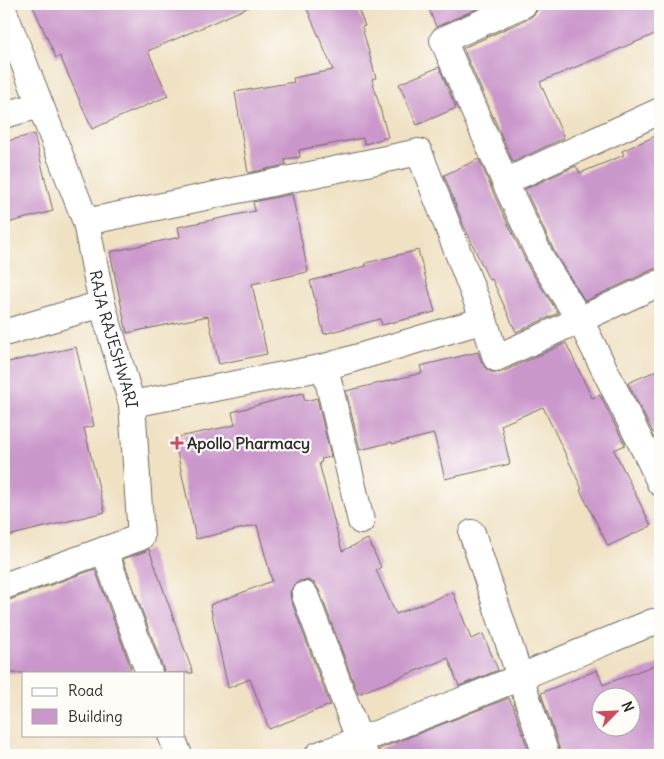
<svg xmlns="http://www.w3.org/2000/svg" width="664" height="759" font-family="Delius,sans-serif">
	<style>
		.building { fill: #ca97cb; fill-rule: evenodd }
		.lines { fill: none; stroke-linecap: round; stroke-linejoin: round }
		.minor-casing { stroke: #706b60; stroke-width: 28 }
		.minor { stroke: #fff; stroke-width: 26 }
		.poi-dot { fill: #d1495b; stroke: #fdfcf7; stroke-width: 2 }
		.labels { text-anchor: middle; stroke-width: 4.5; stroke-linejoin: round; paint-order: stroke }
		.street-label { font-size: 16px; fill: #2b2b2b; stroke: #fdfcf7 }
		.poi-label { font-size: 16px; font-weight: bold; fill: #2b2b2b; stroke: #fdfcf7; text-anchor: start }
	</style>
	<rect width="100%" height="100%" fill="#fdfcf7"/>
	<filter id="ink" filterUnits="userSpaceOnUse"><feTurbulence type="fractalNoise" baseFrequency=".02" numOctaves="2"/><feDisplacementMap in="SourceGraphic" scale="10" xChannelSelector="R" yChannelSelector="G"/><feConvolveMatrix kernelMatrix="1 2 1 2 8 2 1 2 1" color-interpolation-filters="sRGB"/></filter>
	<filter id="wash" filterUnits="userSpaceOnUse"><feTurbulence type="fractalNoise" baseFrequency=".0096" numOctaves="4" result="noise"/><feDisplacementMap in="SourceGraphic" scale="20" xChannelSelector="R" yChannelSelector="G"/><feGaussianBlur stdDeviation="1.12" result="paint"/><feColorMatrix in="noise" values="0 0 0 0 0 0 0 0 0 0 0 0 0 0 0 0 0 1.4 0 .05"/><feComposite in="paint" operator="in"/></filter>
	<g filter="url(#wash)">
		<rect width="100%" height="100%" fill="#efe1c2"/>
		<g id="blocks">
			<g class="building">
				<path d="M32,4h224l-108,47 20,45 -76,33 -32,-73 -4,2z"/>
				<path d="M305,4h51l9,22 -3,1 14,51 -4,1 16,58 -23,7 -2,-6 -64,12 1,7 -15,2 1,6 -38,8 -13,-81 59,-10 -1,-4 40,-8z"/>
				<path d="M427,4h61l-52,23z"/>
				<path d="M539,4h121v28l-120,50 24,56 -51,24 -50,-114 67,-30 6,-6z"/>
				<path d="M439,67l17,41 -39,17 -18,-41z"/>
				<path d="M34,134l19,77 -49,13v-82z"/>
				<path d="M660,134v134l-6,1 -69,32 -29,-46 -31,-66 51,-23 4,7 44,-18 -2,-4z"/>
				<path d="M479,159l17,40 33,69 29,45 -42,19 -24,-53 -3,1 -26,-56 -19,-49z"/>
				<path d="M292,194l16,78 -56,12 15,70 -48,10 -11,-48 -81,17 -17,-81 70,-15 -2,-10 77,-16 -2,-9z"/>
				<path d="M418,250l17,62 -53,13 -2,-6 -56,15 -14,-53 56,-15v-3z"/>
				<path d="M566,343l26,55 8,-3 25,50 -11,5 37,76 -43,20 -28,-56 2,-1 -39,-82 -42,18 9,39 -65,15 -11,-45 -42,10v-2l-32,8 -14,-59 76,-18 -2,-7 58,-14 4,11 5,7 7,3 8,-1z"/>
				<path d="M76,347l18,79 -10,2 21,84 -101,25v-174z"/>
				<path d="M660,369v60l-7,4 -25,-50z"/>
				<path d="M303,393l2,8 12,-3 14,59 -10,2 1,3 -3,1 23,88 26,-12 13,28 -5,3 20,44 57,-22 18,47 12,-5 15,36 -39,16 -11,-28 -90,36 -39,-104 -5,-7 -7,-3 -8,1 -5,4 -4,7 1,8 39,105 -61,24 -19,-50 -22,9 -18,-83 62,-24 -15,-56 -61,14 -22,-101 61,-13 -3,-13z"/>
				<path d="M149,549l29,82 15,42h-29l-1,-5 -40,-109 23,-8z"/>
				<path d="M95,569l36,99 -11,5h-116v-72l5,-1z"/>
				<path d="M660,663v92h-99l-1,-5 -19,-57 56,-23 6,15zM602,696h30v30h-30z"/>
				<path d="M509,698l3,7h1l17,50h-150l-1,-6z"/>
			</g>
		</g>
	</g>
	<g filter="url(#ink)">
		<use href="#blocks" fill-opacity="0" stroke="#706b60" stroke-width="1"/>
		<g class="lines">
			<g class="minor-casing">
				<g id="minor">
					<path d="M524,4l-81,36 67,153 33,69 37,58 71,143 9,20"/>
					<path id="s1" d="M4,12l82,210 16,82 30,100 9,133 -137,49"/>
					<path d="M4,115l36,-10"/>
					<path d="M505,182l155,-71"/>
					<path d="M86,222l333,-70 65,168 12,38 164,-75"/>
					<path d="M4,333l98,-29"/>
					<path d="M325,367l36,154"/>
					<path d="M132,404l193,-37 159,-47"/>
					<path d="M472,533l74,222"/>
					<path d="M104,550l45,123"/>
					<path d="M305,595l60,160"/>
					<path d="M171,735l8,20"/>
					<path d="M318,755c114,-40 224,-87 335,-133"/>
				</g>
			</g>
			<use href="#minor" class="minor"/>
		</g>
	</g>
	<path class="poi-dot" d="M174.5 435.5h5v5h5v5h-5v5h-5v-5h-5v-5h5z"/>
	<g class="labels">
		<g class="street-label">
			<text dy="6" stroke="none"><textPath href="#s1" startOffset="346">RAJA RAJESHWARI</textPath></text>
		</g>
		<g class="poi-label">
			<text x="187" y="449">Apollo Pharmacy</text>
		</g>
	</g>
	<rect width="664" height="759" fill="none" stroke="#fdfcf7" stroke-width="20"/>
	<rect x="22" y="672" width="162" height="65" fill="#fdfcf7" stroke="#a9a8a5"/>
	<rect x="32" y="688" width="25" height="8" fill="#ffffff" stroke="#a9a8a5"/>
	<text x="68" y="696" font-size="15" fill="#2b2b2b">Road</text>
	<rect x="32" y="709" width="25" height="15" fill="#ca97cb" stroke="#a9a8a5"/>
	<text x="68" y="722" font-size="15" fill="#2b2b2b">Building</text>
	<g transform="translate(616 712) rotate(66)"><circle r="24" fill="#fdfcf7" stroke="#a9a8a5"/>
	<path d="M0-4L9 19L0 12L-9 19Z" fill="#d1495b"/>
	<text y="-8" font-size="14" font-weight="bold" text-anchor="middle" fill="#2b2b2b">N</text>
	</g>
</svg>
